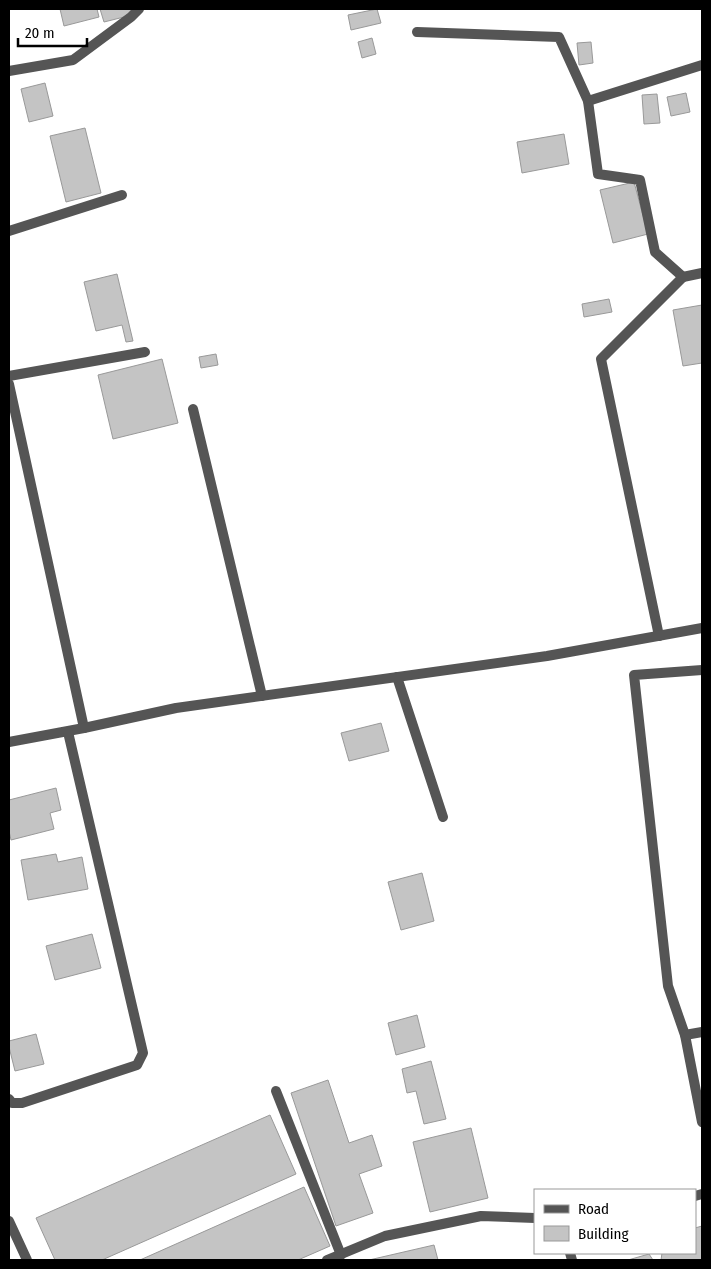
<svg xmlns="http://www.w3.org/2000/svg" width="711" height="1269" font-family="'Fira Sans Condensed',sans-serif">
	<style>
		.building { fill: #c4c4c4; stroke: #999 }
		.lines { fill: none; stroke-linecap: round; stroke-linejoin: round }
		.street { stroke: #555; stroke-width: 10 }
	</style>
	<rect width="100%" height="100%" fill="#fff"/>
	<g class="building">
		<path d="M60,9h37l2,8 -35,9z"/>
		<path d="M100,9h31l1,6 -28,7z"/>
		<path d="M377,9l4,14 -30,7 -3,-15z"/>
		<path d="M372,38l4,16 -14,4 -4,-16z"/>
		<path d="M591,42l2,21 -14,2 -2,-22z"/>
		<path d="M45,83l8,33 -24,6 -8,-33z"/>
		<path d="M686,93l4,19 -19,4 -4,-19z"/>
		<path d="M657,94l3,29 -16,1 -2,-29z"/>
		<path d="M85,128l16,65 -35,9 -16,-66z"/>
		<path d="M564,134l5,30 -47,9 -5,-31z"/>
		<path d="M634,182l14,52 -35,9 -13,-53z"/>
		<path d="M117,274l16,67 -7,1 -4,-17 -26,6 -12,-49z"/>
		<path d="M609,299l3,13 -28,5 -2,-13z"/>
		<path d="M702,305v58l-19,3 -10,-56z"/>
		<path d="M216,354l2,11 -17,3 -2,-11z"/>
		<path d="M162,359l16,64 -65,16 -15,-64z"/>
		<path d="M381,723l8,28 -40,10 -8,-28z"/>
		<path d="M56,788l5,22 -11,3 4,16 -43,11 -2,-9v-31z"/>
		<path d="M56,854l2,8 24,-5 6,32 -60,11 -7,-40z"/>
		<path d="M422,873l12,48 -33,9 -13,-48z"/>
		<path d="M92,934l9,34 -46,12 -9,-34z"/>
		<path d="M417,1015l8,32 -29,8 -8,-32z"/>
		<path d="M36,1034l8,30 -29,7 -6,-24v-6z"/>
		<path d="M431,1061l15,58 -22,5 -8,-33 -9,2 -5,-24z"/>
		<path d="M328,1080l21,63 23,-8 10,31 -23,8 14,39 -37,13 -45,-133z"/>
		<path d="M270,1115l26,59 -194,86h-47l-19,-42z"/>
		<path d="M471,1128l17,70 -58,14 -17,-70z"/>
		<path d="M304,1187l26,59 -32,14h-158z"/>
		<path d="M702,1226v34h-41l1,-7h33v-25z"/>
		<path d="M434,1245l4,15h-69z"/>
		<path d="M649,1254l4,6h-25z"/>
	</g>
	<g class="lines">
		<g class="street">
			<path d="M417,32l142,5 29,64 10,73 42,6 15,72 28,25 -82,82 58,277"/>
			<path d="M9,71l64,-11 58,-43 8,-8"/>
			<path d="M588,101l114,-36"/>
			<path d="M9,231l113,-36"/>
			<path d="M683,277l19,-4"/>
			<path d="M9,376l136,-24"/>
			<path d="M9,384l75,344"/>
			<path d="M193,409l69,287"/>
			<path d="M702,670l-68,5 34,311 17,49 17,87"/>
			<path d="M397,677l46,140"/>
			<path d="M9,742l75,-14 92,-20 371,-52 155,-28"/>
			<path d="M685,1035l17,-3"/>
			<path d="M276,1091l65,164"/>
			<path d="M9,1099l3,4h10l115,-38 6,-12 -75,-321"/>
			<path d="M695,1196l7,-2"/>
			<path d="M9,1221l18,39"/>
			<path d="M570,1253l2,7"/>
			<path d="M327,1260l58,-24 96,-20 54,2"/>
		</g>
	</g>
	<rect width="711" height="1269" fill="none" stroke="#000000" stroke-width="20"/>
	<rect x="534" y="1189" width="162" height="65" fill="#ffffff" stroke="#999999"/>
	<rect x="544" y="1205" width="25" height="8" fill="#555555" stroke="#999999"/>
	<text x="578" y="1214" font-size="15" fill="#000000">Road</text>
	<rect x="544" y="1226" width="25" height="15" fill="#c4c4c4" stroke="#999999"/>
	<text x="578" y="1239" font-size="15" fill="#000000">Building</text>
	<path d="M18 38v8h69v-8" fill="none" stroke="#000000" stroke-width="2.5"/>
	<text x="25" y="38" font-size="15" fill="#000000" stroke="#ffffff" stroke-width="4" paint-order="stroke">20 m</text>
</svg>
